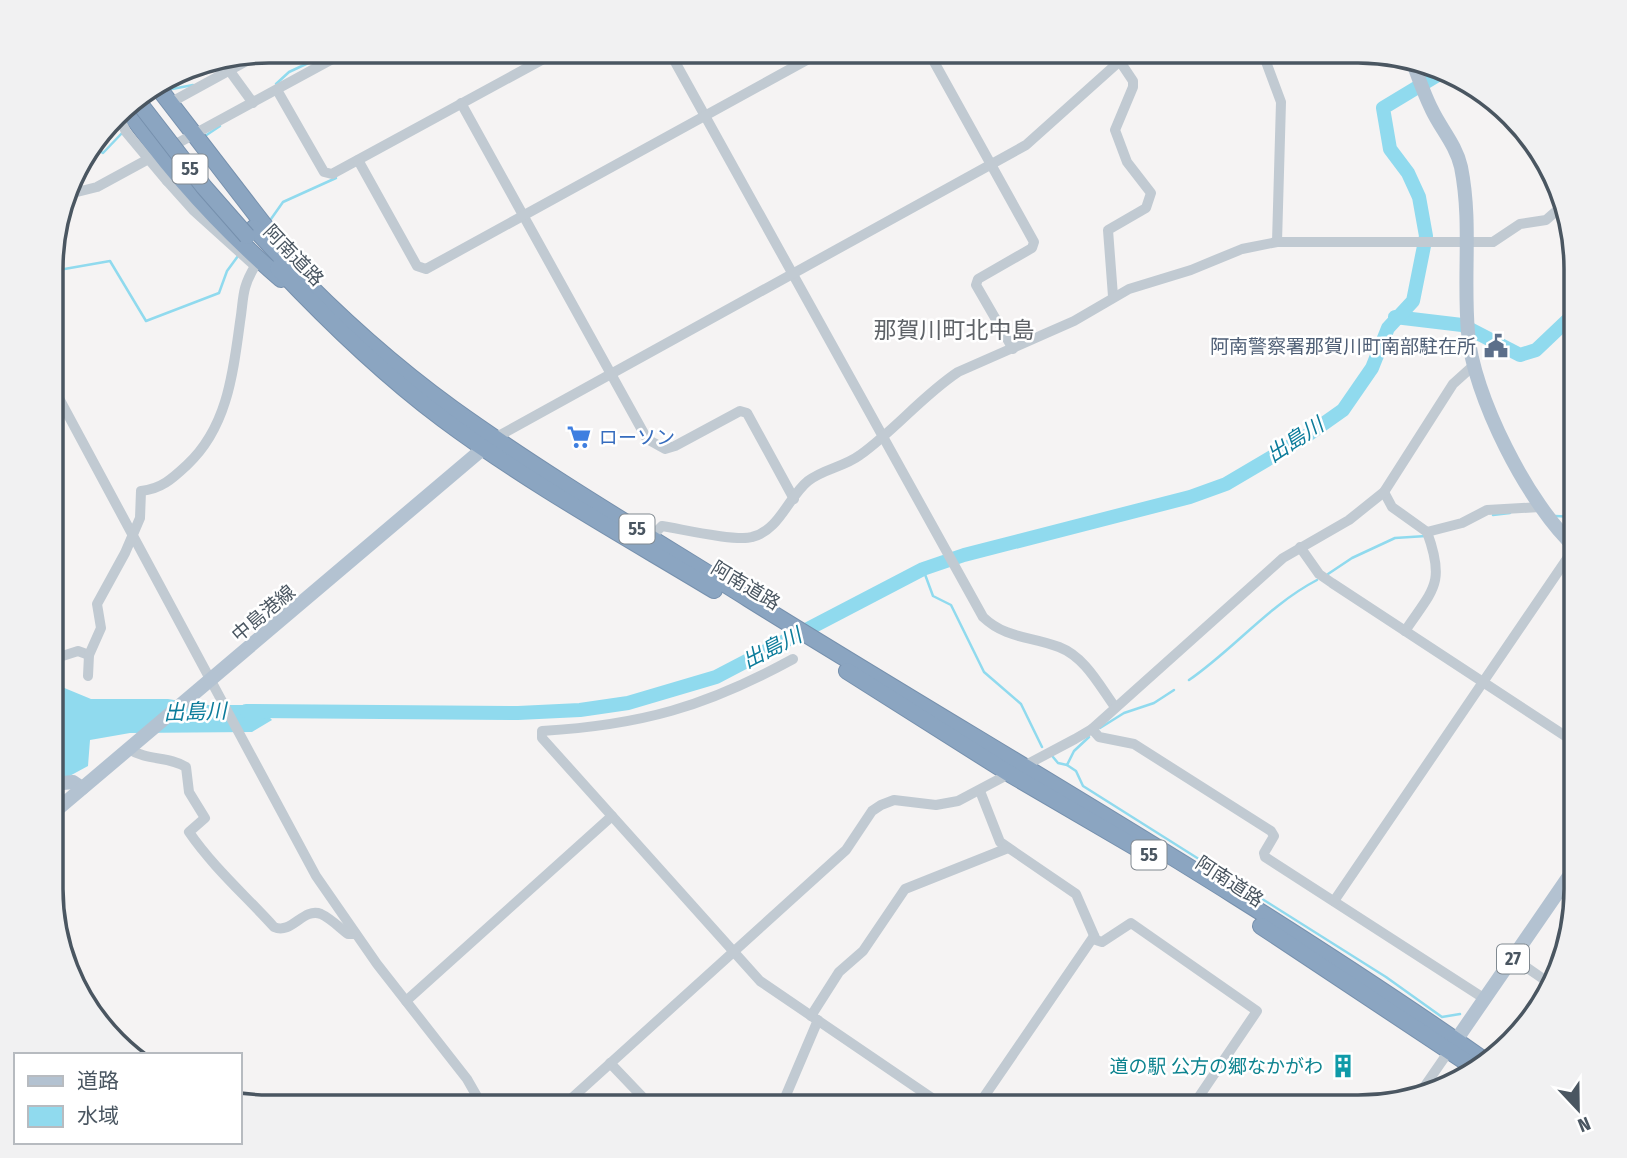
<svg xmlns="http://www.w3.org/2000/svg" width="1627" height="1158" font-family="'Fira Sans Condensed','Noto Sans JP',sans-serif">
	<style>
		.water { fill: #90daee }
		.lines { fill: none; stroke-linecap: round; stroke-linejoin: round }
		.stream { stroke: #90daee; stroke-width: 2.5 }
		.river { stroke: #90daee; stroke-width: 14 }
		.highway-casing { stroke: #7690ad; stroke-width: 18 }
		.minor { stroke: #c1cad2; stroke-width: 10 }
		.major { stroke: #b3c2d1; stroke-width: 14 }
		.highway { stroke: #8ba5c1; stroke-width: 16 }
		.highway-bridge-casing { stroke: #7690ad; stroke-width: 18; stroke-linecap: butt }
		.highway-bridge { stroke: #8ba5c1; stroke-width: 16 }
		.labels { text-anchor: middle; stroke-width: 5; stroke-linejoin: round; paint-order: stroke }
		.shield { fill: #fff; stroke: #808990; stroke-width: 2 }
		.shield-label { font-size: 18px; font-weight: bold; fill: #4a5661 }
		.street-label { font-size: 19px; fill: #4a5661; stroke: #fff }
		.service-label { font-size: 19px; fill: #4e5e75; stroke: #fff; text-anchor: end }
		.shop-label { font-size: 19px; fill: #366cbe; stroke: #fff; text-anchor: start }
		.culture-label { font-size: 19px; fill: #0d838f; stroke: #fff; text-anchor: end }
		.water-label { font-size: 21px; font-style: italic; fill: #0c7c9b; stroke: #fff }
		.quarter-label { font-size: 23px; fill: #5f6368; stroke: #fff }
		.rim { fill: none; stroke: #4a5661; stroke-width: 3.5 }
	</style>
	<rect width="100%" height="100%" fill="#f5f3f3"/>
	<path class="water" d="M62,687l29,12h77l36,6h54l14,15 -20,12 -122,1 -40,7 -2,26 -24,13 -11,1v-90z"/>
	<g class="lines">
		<g class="stream">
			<path d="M276,84l13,-12 45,-21"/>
			<path d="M172,89l21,-4"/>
			<path d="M205,136l15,-10"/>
			<path d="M92,146l11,7 20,-21"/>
			<path d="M271,219l12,-17 53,-24"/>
			<path d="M53,271l57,-10 36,60 73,-28 8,-22 11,-15"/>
			<path d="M1493,515l17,-2"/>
			<path d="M1555,516l21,1"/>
			<path d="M923,569l10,27 18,9 33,67 37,32 21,43"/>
			<path d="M1328,574l24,-16 43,-20 31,-2"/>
			<path d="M1189,680c45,-31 80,-75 128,-100"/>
			<path d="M1100,728l24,-15 30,-10 20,-13"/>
			<path d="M1053,757l5,6 9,2 7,-14 15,-14"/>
			<path d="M1067,765l9,6 7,15 303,191 56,40 18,-3"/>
		</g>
		<g class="river">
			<path d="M1395,317l67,8 58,30 16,-5 40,-38"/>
			<path d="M246,711l272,2 62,-3 48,-7 88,-26 207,-108 41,-14 226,-58 36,-13 76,-45 41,-29 29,-42 16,-40 25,-27 13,-65 -7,-39 -11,-24 -18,-24 -7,-41 63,-38"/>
		</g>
		<g class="highway-casing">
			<g id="highway">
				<path d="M157,86l114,148"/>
				<path d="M125,106c44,64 97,122 156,173"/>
				<path d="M254,228c60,66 127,129 199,181 95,68 197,128 296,190 246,153 498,295 735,461"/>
				<path d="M278,268c51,54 106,107 165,151 86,64 180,116 271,171"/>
				<path d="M847,671l163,103 137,80"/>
				<path d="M1261,926l214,142"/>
			</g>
		</g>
		<g class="minor">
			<path d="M669,51l314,566c23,22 48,19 76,30 26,10 40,38 56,60"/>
			<path d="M928,51l106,191 -2,6 -54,31 -2,6 37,64"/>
			<path d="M1262,51l19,51 -4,140"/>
			<path d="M221,59l32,44"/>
			<path d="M277,90l47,82 8,2 226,-123"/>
			<path d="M177,99l88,-48"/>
			<path d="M461,103l186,336 18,10 10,-3 65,-35 7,2 47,86"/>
			<path d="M118,114l8,18 41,49"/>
			<path d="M358,160l59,106 9,3 397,-218"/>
			<path d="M69,194l28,-7 250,-136"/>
			<path d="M1113,296l-5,-66 38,-22 5,-15 -24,-31 -12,-32 18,-43v-6l-20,-30"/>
			<path d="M53,387l263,489 61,88 90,115 16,28"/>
			<path d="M495,438l531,-293 105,-94"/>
			<path d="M1384,492l8,15 35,25c19,52 6,57 -22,99"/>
			<path d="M1427,532l35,-9 25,-13 53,-3"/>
			<path d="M650,538l12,-12c20,3 74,16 90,11 27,-6 37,-41 56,-56 15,-12 36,-14 52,-26 35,-25 62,-59 98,-83l116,-51 55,-32 62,-19 51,-21 35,-7h216l27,-18 26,-4 16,-14"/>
			<path d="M1300,547l19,27 13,9 244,160"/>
			<path d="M53,659l25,-8 11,4"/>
			<path d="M793,659c-88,48 -152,66 -251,72v7l218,243 185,126"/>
			<path d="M88,676l1,-21 12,-27 -4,-24 28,-51 15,-35 1,-27c20,-2 31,-12 46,-26 40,-37 46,-91 53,-143 4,-24 1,-33 15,-56l-62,-56 -26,-29 8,-9"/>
			<path d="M1092,729l7,8 35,7 137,87 3,5 -10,17 1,4 220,142"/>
			<path d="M129,749c18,12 40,7 57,18l3,25 16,26 -16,14c24,35 56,63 85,95 18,8 29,-20 47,-13 9,4 19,14 27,20h7"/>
			<path d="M980,791l20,51 76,52 20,46 6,2 29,-19 126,88 -65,96"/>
			<path d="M1334,901l241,-354"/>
			<path d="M1513,958l39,27"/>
			<path d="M406,1001l206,-185"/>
			<path d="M811,1016l28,-44 24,-21 42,-62 103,-41"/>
			<path d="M610,1063l42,44"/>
			<path d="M1420,1093l29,-42"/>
			<path d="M562,1107l284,-257 26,-39 9,-6 13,-5 42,5 22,-4 117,-62 17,-10 191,-171 66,-38 35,-28 69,-108 20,-18"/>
			<path d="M781,1107l37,-87"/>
			<path d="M977,1107l117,-171"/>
		</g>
		<g class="major">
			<path d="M1412,60c6,17 12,34 20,50 9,19 24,35 29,57 11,55 2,109 7,165 4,62 61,174 108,216"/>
			<path d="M53,784l20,-2 9,6"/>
			<path d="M53,813l439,-372"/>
			<path d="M1450,1049l126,-183"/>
		</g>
		<use href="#highway" class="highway"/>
		<g class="highway-bridge-casing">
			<path id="highway-bridge" d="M136,99l68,88 43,49"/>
		</g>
		<use href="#highway-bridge" class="highway-bridge"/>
	</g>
	<defs>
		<g id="civic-bare" transform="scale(1.89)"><path d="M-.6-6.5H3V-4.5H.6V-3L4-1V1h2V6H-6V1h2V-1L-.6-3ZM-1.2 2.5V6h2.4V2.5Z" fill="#5c6f8a" stroke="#fff" stroke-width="2.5" paint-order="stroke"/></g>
		<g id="supermarket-bare" transform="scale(1.89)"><path d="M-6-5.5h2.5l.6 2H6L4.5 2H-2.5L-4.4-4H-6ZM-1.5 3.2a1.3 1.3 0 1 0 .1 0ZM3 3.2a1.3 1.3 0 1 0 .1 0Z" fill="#3f7fe0" stroke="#fff" stroke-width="2.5" paint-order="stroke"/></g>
		<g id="building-bare" transform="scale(1.89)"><path d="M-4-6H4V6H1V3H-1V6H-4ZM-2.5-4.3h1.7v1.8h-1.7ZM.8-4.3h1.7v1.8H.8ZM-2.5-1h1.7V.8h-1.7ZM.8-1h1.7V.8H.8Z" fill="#0f9aa8" stroke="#fff" stroke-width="2.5" paint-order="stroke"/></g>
	</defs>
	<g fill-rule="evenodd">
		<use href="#civic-bare" x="1496" y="346"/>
		<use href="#supermarket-bare" x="579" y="437"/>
		<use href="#building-bare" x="1343" y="1066"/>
	</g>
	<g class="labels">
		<g class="shield">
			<rect x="172.5" y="154.5" width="35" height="29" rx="5"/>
			<rect x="619.5" y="514.5" width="35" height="29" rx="5"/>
			<rect x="1131.5" y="840.5" width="35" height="29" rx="5"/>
			<rect x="1497" y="944.5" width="32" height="29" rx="5"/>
		</g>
		<g class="shield-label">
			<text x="190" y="175">55</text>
			<text x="637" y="535">55</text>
			<text x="1149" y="861">55</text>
			<text x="1513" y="965">27</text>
		</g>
		<g class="street-label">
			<text transform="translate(294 255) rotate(46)" y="7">阿南道路</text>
			<text transform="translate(746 585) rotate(31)" y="7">阿南道路</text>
			<text transform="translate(263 613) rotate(-40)" y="7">中島港線</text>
			<text transform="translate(1230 881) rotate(33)" y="7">阿南道路</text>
		</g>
		<g class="service-label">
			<text x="1476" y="353">阿南警察署那賀川町南部駐在所</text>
		</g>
		<g class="shop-label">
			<text x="599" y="444">ローソン</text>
		</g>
		<g class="culture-label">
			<text x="1323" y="1073">道の駅 公方の郷なかがわ</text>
		</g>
		<g class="water-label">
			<text transform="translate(1295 440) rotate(-33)" y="7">出島川</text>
			<text transform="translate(772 648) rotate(-27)" y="7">出島川</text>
			<text transform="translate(195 712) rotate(-2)" y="7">出島川</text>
		</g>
		<g class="quarter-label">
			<text x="954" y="338">那賀川町北中島</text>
		</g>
	</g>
	<path d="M0 0H1627V1158H0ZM269 63H1358A206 206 0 0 1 1564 269V889A206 206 0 0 1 1358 1095H269A206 206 0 0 1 63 889V269A206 206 0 0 1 269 63Z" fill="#f1f1f2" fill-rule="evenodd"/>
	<path class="rim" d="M269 63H1358A206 206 0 0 1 1564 269V889A206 206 0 0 1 1358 1095H269A206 206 0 0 1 63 889V269A206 206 0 0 1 269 63Z"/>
	<rect x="14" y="1053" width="228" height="91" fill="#ffffff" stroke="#b7bbc0" stroke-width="2"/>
	<rect x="28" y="1076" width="35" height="10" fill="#b3c2d1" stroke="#b7bbc0" stroke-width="2"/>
	<text x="77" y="1088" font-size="21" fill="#4a5661">道路</text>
	<rect x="28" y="1106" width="35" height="21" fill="#90daee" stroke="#b7bbc0" stroke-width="2"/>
	<text x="77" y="1123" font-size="21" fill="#4a5661">水域</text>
	<g transform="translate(1578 1109) rotate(158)" stroke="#ffffff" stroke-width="5" paint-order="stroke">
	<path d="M0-5L12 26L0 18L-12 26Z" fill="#4a5661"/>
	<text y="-10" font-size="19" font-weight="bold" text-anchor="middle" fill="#4a5661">N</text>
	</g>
</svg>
